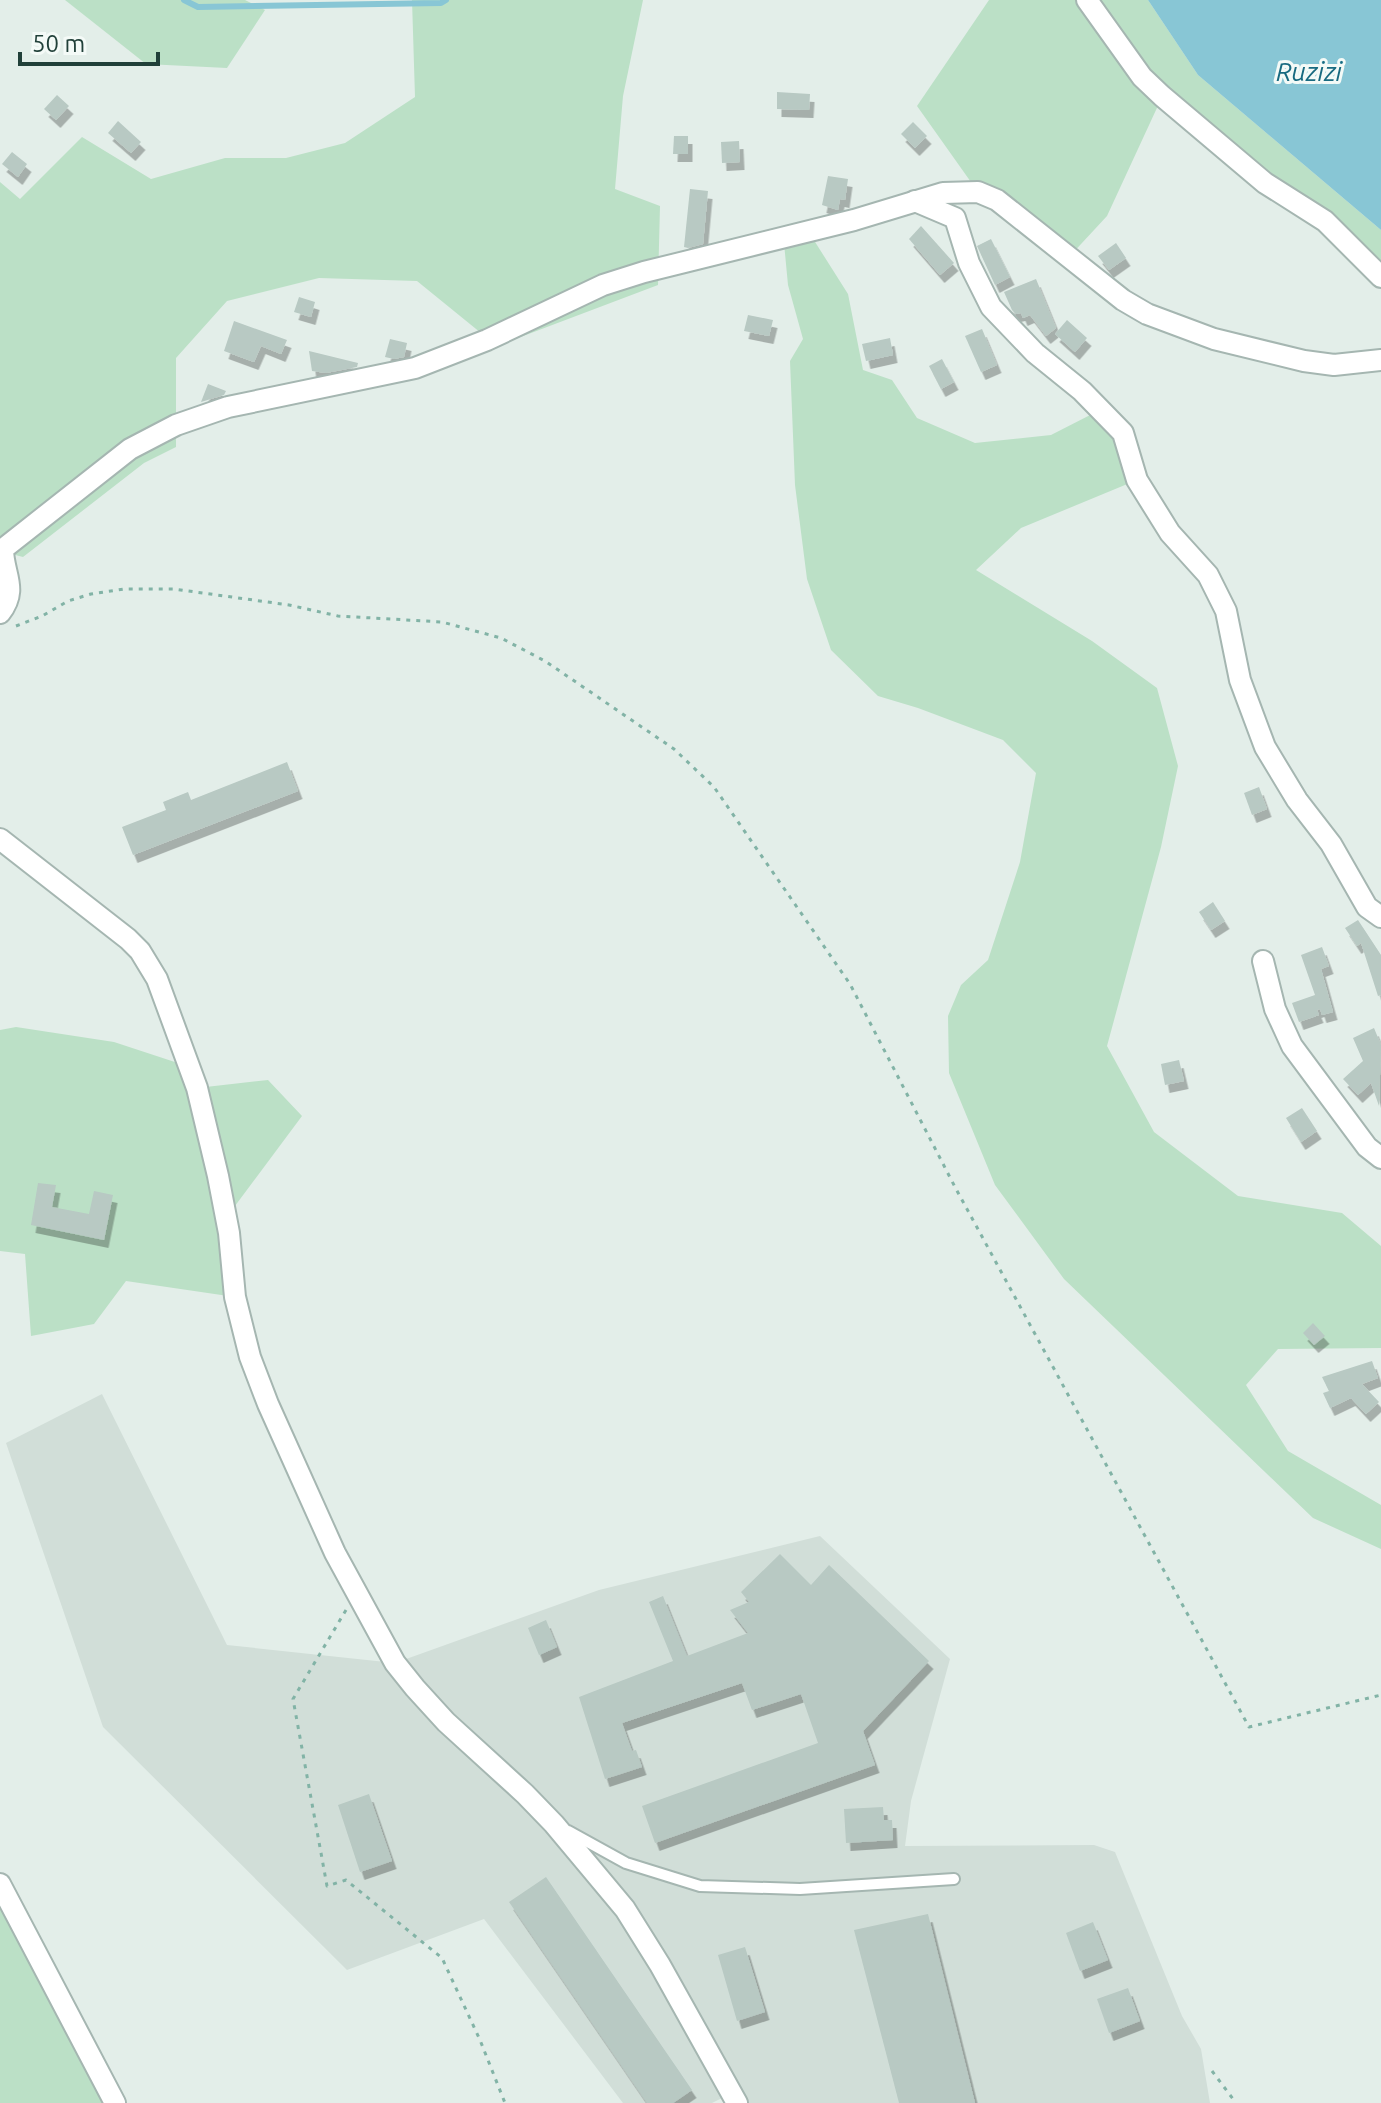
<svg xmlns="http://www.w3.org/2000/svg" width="1381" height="2103" font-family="Ubuntu,sans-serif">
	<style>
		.built { fill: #d1ded8 }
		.green { fill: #bbe0c6 }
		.water { fill: #88c6d5 }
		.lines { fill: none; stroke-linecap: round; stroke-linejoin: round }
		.stream { stroke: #88c6d5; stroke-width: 6 }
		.building { fill: #b8c9c3; filter: url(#shadow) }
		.service-casing { stroke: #a5b6b1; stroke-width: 14 }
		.minor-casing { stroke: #a5b6b1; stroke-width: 24 }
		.path { stroke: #82b3a6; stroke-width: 3; stroke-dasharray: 4 6; stroke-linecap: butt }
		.service { stroke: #fff; stroke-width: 10 }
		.minor { stroke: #fff; stroke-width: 20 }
		.labels { text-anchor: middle; stroke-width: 6; stroke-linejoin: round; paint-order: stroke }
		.water-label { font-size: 26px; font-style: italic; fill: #186a80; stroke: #f4faf7 }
	</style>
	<defs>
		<filter id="shadow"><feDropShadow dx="4.5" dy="8" stdDeviation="0" flood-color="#0004"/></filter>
	</defs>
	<rect width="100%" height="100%" fill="#e3eee9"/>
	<path class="built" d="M102,1394l125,251 168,18 204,-73 221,-54 130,123 -39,142 -6,45 189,-1 21,7 67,164 19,33 9,54h-473l-5,-10 -20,10h-89l-139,-184 -137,51 -244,-243 -97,-284z"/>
	<g class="green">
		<path d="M65,0h180l20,10 -38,58 -81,-4z"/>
		<path d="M412,0h231l-20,96 -8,93 45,17 -2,79 -161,61 -80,-65 -98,-3 -92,23 -51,57v89l-32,16 -121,94 -23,-6v-369l20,17 62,-62 69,42 74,-21h61l59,-15 70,-46z"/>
		<path d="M989,0h159l50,75 183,155v47l-219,-180 -55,119 -38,41 -91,-65 -61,-86z"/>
		<path d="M810,234l38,60 15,76 29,10 25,38 58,25 76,-8 49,-25 37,70 -116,48 -45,42 116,71 65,47 21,78 -17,81 -54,199 47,86 84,64 104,17 39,33v102l-103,1 -32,36 42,66 93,54v44l-68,-31 -249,-239 -69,-94 -46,-112 -1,-57 13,-31 27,-25 32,-98 16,-89 -33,-33 -85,-32 -40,-12 -47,-46 -24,-71 -12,-94 -5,-124 13,-22 -15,-54 -4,-42z"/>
		<path d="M16,1027l98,15 76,25 7,21 71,-8 34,36 -76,102 9,79 -109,-16 -32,43 -63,12 -6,-82 -25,-3v-221z"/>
		<path d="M0,1884l115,219h-115z"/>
	</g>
	<path class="water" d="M1148,0h233v230l-183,-155z"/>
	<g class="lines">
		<path class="stream" d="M184,0l14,7 243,-4 5,-3"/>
	</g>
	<g class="building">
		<path d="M777,92l33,2 -1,16 -32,-1z"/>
		<path d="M57,95l12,11 -13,14 -12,-11z"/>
		<path d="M118,121l23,21 -10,11 -23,-20z"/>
		<path d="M913,122l14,14 -12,12 -14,-14z"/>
		<path d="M674,136h14v18h-15z"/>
		<path d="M739,141l1,21 -18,1 -1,-21z"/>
		<path d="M12,152l15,12 -9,13 -16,-13z"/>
		<path d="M828,176l20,3 -3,21 -5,-1 -2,11 -16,-5z"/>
		<path d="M690,189l18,2 -5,53 -15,4 -4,-1z"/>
		<path d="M921,226l33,37 -14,12 -31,-36z"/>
		<path d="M991,239l19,38 -15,8 -18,-39z"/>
		<path d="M1116,243l10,15 -17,12 -11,-14z"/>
		<path d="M1036,279l20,49 -10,8 -16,-21 -7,3 -2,-5 -5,1 -4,-4 -8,-18z"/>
		<path d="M299,297l16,5 -4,15 -17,-5z"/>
		<path d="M748,315l25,5 -4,16 -25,-5z"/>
		<path d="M1067,320l20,18 -12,14 -20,-18z"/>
		<path d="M234,321l53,19 -6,14 -20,-8 -7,16 -30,-11z"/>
		<path d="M982,329l15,36 -16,7 -16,-36z"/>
		<path d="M890,338l3,17 -27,6 -4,-17z"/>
		<path d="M390,339l17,4 -3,14 -10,2 -9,-2z"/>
		<path d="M309,351l49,12 -1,4 -31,6 -14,-2z"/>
		<path d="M942,359l12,23 -13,7 -12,-23z"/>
		<path d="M208,384l18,7 -2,4 -23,7z"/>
		<path d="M287,762l11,29 -165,64 -11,-28 44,-17 -3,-8 25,-10 3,8z"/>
		<path d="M1259,787l8,22 -15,6 -8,-22z"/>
		<path d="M1213,902l12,19 -14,9 -12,-18z"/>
		<path d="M1358,920l23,35v40l-3,1 -17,-53 -4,3 -12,-18z"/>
		<path d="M1322,947l7,19 -8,3 12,43 -11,3 -2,-6 -3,1 2,5 -20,7 -7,-19 23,-8 -14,-40z"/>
		<path d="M1374,1028l7,17 -2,61 -8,-23 -13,12 -15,-16 20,-18 -10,-23z"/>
		<path d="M1179,1060l5,21 -19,4 -4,-21z"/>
		<path d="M1302,1108l15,23 -16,11 -15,-24z"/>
		<path d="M38,1183l18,2 -4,22 37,7 5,-23 19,4 -9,45 -73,-15z"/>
		<path d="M1313,1323l12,13 -11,9 -11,-12z"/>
		<path d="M1372,1361l6,17 -16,6 17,18 -13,12 -15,-16 -21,10 -7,-15 6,-2 -7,-14z"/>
		<path d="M780,1554l31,31 18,-20 100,96 -66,70 12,34 -220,78 -13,-37 176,-63 -17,-49 -49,16 -10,-27 -120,40 10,28 4,-1 6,17 -37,12 -26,-82 94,-36 -24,-59 14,-6 24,60 61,-23 -18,-23 19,-8 -8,-10z"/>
		<path d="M546,1620l11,27 -18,8 -11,-27z"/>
		<path d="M369,1794l23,67 -32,11 -22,-67z"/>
		<path d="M883,1807l1,13h8l1,20 -47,3 -2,-34z"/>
		<path d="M546,1877l146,213 -19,13h-26l-138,-201z"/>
		<path d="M928,1914l47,189h-76l-45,-173z"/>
		<path d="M1093,1922l15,38 -28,11 -14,-38z"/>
		<path d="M745,1947l20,65 -28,9 -19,-66z"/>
		<path d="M1128,1988l12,33 -31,12 -12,-34z"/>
	</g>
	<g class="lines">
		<g class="service-casing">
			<path id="service" d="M568,1831l58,32 74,23 100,3 154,-10"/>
		</g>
		<g class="minor-casing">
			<g id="minor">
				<path d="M1087,0l55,77 20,19 103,87 60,38 56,56"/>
				<path d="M915,201l40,17 14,45 22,44 44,46 47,38 41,42 14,47 33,53 38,42 18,36 14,69 25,67 32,53 34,44 36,63 14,10"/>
				<path d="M0,613c19,-24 3,-39 3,-64l127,-100 46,-24 52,-18 187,-39 72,-28 116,-55 41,-13 210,-52 89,-27 35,-1 19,8 126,100 24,14 67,25 90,22 30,4 47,-5"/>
				<path d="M0,839l128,100 12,12 17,28 40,109 21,88 11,57 6,64 15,60 18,47 67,149 60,110 20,25 31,34 79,72 29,30 71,85 35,56 77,138"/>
				<path d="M1263,961l12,48 17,37 75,101 14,11"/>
				<path d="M0,1884l115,219"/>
			</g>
		</g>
		<g class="path">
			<path d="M16,626l26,-10 26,-15 23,-7 33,-5h50l115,16 49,11 104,6 59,16 44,23 129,88 40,38 136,197 105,203 294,540 132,-32"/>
			<path d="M346,1610l-53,89 34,187 19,-6 96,78 38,82 25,63"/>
			<path d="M1212,2071l24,32"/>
		</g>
		<use href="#service" class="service"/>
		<use href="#minor" class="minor"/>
	</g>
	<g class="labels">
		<g class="water-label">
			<text x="1309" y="81">Ruzizi</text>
		</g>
	</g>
	<path d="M20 52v12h138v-12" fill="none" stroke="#214039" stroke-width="4"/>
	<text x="32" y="52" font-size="24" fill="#214039" stroke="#f4faf7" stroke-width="6" paint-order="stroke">50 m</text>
</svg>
